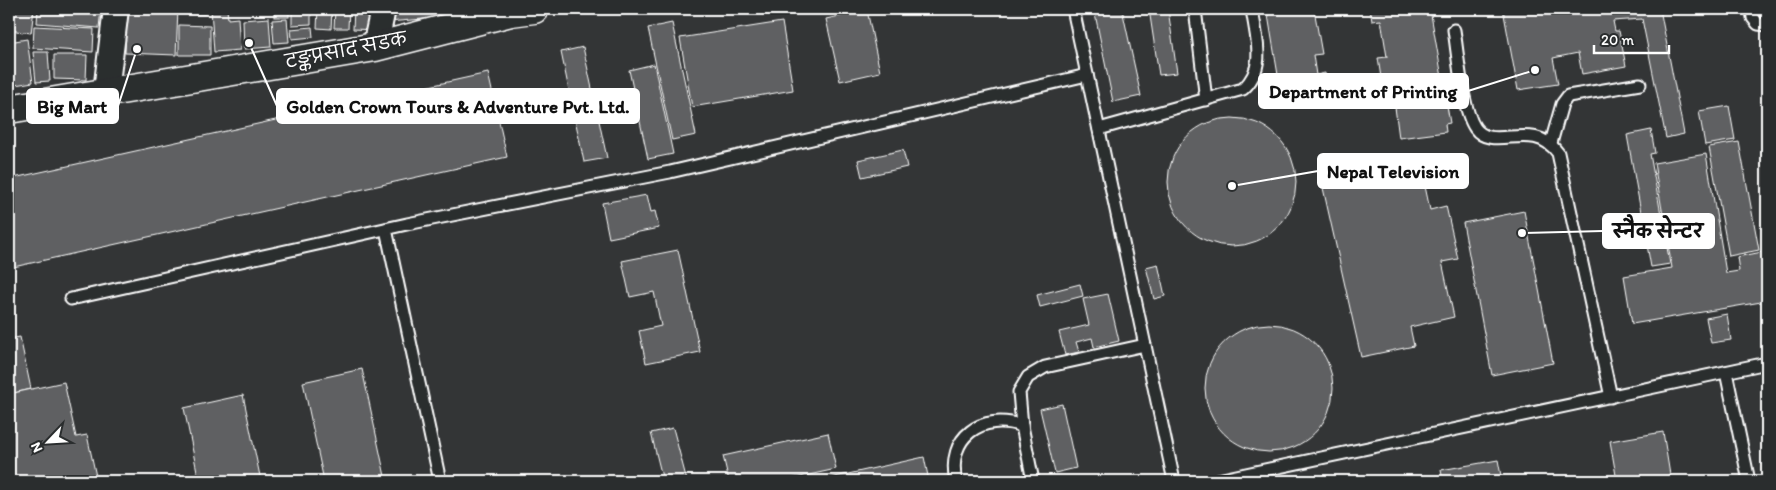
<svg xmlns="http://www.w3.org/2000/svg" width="1776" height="490" font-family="Itim,'Playpen Sans Deva',sans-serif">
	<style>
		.building { fill: #5f6162; stroke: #fff }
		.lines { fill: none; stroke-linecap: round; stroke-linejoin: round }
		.lane-casing { stroke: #fff; stroke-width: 15 }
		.street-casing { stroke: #fff; stroke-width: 28 }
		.secondary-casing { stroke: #fff; stroke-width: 31 }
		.lane { stroke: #2a2d2e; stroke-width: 11 }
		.street { stroke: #2a2d2e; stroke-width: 24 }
		.secondary { stroke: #2a2d2e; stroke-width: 28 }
		.labels { text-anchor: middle; stroke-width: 4; stroke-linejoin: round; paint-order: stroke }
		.street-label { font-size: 18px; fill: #fff; stroke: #2a2d2e }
		.leader { fill: none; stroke: #fff; stroke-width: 2 }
		.callout-dot { fill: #fff; stroke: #2a2d2e; stroke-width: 2 }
		.callout { fill: #fff; stroke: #fff; stroke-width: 2 }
		.callout-label { font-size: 19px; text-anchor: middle; font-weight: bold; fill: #111 }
	</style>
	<rect width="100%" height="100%" fill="#333536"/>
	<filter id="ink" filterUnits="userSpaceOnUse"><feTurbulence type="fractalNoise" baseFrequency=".02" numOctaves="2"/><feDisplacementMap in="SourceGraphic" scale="10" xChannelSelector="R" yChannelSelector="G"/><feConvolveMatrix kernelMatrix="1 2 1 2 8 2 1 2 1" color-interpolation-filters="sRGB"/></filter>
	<g filter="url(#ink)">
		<g class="building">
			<path d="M12,9h22l-3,24 -22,-3z"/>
			<path d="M38,9h63l-2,19 -62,-5z"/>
			<path d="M127,9h51l-2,46 -51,-2z"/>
			<rect x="181" y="9" width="24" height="5"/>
			<path d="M211,9h16l1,10 10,-1 2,32 -26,2z"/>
			<rect x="274" y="9" width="15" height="8"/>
			<path d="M292,9h19v15l-19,1z"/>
			<path d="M318,9h14l-1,20 -14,-1z"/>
			<path d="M335,9h14l-1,19h-14z"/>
			<path d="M354,9h22l-1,21 -22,-1z"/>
			<path d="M388,9h81l1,6 -82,7z"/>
			<path d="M1094,9h28l19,87 -28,6z"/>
			<path d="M1149,9h19l9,64 -18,2z"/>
			<path d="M1267,9h47l8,45 -9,1 3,20 9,-2 3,22 -39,6 -4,-21 -6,1z"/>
			<path d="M1370,9h60l20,114 -5,1 1,8 -47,6 -7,-54h-10l-4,-26 9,-1 -6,-37 -9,1z"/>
			<path d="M1503,9h157l24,125 -18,4 -24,-119 -29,2 2,10h4l7,35 -44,8 -4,-21 -25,5 5,26 -40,6z"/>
			<path d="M867,10l13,62 -40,9 -14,-62z"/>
			<path d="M269,18l2,29 -27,2 -1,-29z"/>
			<path d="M287,19l2,23 -15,1 -2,-23z"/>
			<path d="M782,22l11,68 -101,17 -12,-69z"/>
			<path d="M672,23l24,112 -24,5 -24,-112z"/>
			<path d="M179,25l31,1v29h-31z"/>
			<path d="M34,26l60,3 -1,23 -60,-4z"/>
			<path d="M312,27l1,10 -21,2 -1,-10z"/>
			<path d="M27,39l6,43 -24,4v-44z"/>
			<path d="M583,47l24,111 -23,4 -23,-110z"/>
			<path d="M33,52h15l2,29 -14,1z"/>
			<path d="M54,55h33l-1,25 -32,-1z"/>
			<path d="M654,64l19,90 -25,5 -19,-89z"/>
			<path d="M488,73l19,84 -498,111v-89z"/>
			<path d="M1729,106l6,34 -30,5 -6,-34z"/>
			<circle cx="1232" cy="182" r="64"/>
			<path d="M1651,130l4,23 -5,1 20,110 -19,3 -24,-132z"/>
			<path d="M1739,142l20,108 -30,6 -20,-109z"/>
			<path d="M903,150l4,17 -45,10 -4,-17z"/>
			<path d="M1706,154l20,119 13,-2 -2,-14 30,-6v50l-135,23 -8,-48 48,-8 -18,-105z"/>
			<path d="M1376,158l4,18 41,-9 9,43 16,-4 12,53 -16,3 12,55 -44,10 4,19 -53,11 -42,-187z"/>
			<path d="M647,195l4,17 4,-1 4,17 -50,10 -7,-35z"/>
			<path d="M1524,211l29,152 -61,12 -29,-152z"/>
			<path d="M678,250l22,102 -54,11 -7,-32 22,-5 -7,-34 -24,5 -8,-36z"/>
			<path d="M1158,264l7,32 -11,3 -8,-32z"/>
			<path d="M1080,284l3,12 -43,11 -3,-12z"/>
			<path d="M1108,294l11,47 -25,6 -2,-9 -16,4 3,10 -14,3 -6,-23 30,-7 -6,-26z"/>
			<path d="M1727,314l4,26 -20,3 -5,-25z"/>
			<circle cx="1269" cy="388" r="64"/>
			<path d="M20,337l11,52 -22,5v-55z"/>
			<path d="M362,369l24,112h-62l-21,-99z"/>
			<path d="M64,382l12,55 11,-2 10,46h-88v-87z"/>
			<path d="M243,395l18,86h-62l-15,-73z"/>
			<path d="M1062,404l14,64 -21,5 -15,-64z"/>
			<path d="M673,428l14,53h-24l-12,-48z"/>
			<path d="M1663,432l8,49h-54l-7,-40z"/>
			<path d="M828,433l8,36 -54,12h-53l-6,-25z"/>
			<path d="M924,457l5,24h-112z"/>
			<path d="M1498,460l4,21h-59l-2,-11z"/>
		</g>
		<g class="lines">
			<g class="lane-casing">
				<g id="lane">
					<path d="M1073,9l101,472"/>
					<path d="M1195,9l11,91"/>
					<path d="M1752,9l1,9 5,6 9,1"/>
					<path d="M1454,30c4,25 8,79 21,98 18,25 58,-10 83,25l53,244"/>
					<path d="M1099,129l144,-40c24,-22 13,-51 9,-80"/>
					<path d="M1551,143l11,-39 6,-8 72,-12"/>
					<path d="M386,229l54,252"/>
					<path d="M71,299l336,-75 263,-52 417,-97"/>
					<path d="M1726,372l23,109"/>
					<path d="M956,481c-10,-44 26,-69 66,-55"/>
					<path d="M1033,481l-11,-55 -3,-34 9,-15 17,-10 100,-22"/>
					<path d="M1213,481l554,-118"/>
				</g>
			</g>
			<g class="street-casing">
				<g id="street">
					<path d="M375,47l8,-38"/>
					<path d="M106,91l10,-82"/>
				</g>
			</g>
			<g class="secondary-casing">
				<path id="secondary" d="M9,109l366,-62 136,-35 23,-3"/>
			</g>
			<use href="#lane" class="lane"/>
			<use href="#street" class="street"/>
			<use href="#secondary" class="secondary"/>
		</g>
	</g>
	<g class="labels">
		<g class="street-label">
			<text transform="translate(346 50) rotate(-11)" y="6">टङ्कप्रसाद सडक</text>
		</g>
	</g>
	<path class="leader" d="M1535 70L1468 91M249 43L277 106M137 49L118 106M1232 186L1318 171M1522 233L1603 231"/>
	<g class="callout-dot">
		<circle cx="1535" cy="70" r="5"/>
		<circle cx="249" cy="43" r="5"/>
		<circle cx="137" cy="49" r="5"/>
		<circle cx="1232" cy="186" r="5"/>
		<circle cx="1522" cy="233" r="5"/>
	</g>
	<g class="callout">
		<rect x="1259" y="74" width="209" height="34" rx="5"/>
		<rect x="277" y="89" width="362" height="34" rx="5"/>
		<rect x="27" y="89" width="91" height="34" rx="5"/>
		<rect x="1318" y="154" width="150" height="34" rx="5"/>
		<rect x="1603" y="214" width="111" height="34" rx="5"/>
	</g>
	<g class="callout-label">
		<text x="1363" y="98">Department of Printing</text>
		<text x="458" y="113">Golden Crown Tours &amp; Adventure Pvt. Ltd.</text>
		<text x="72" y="113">Big Mart</text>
		<text x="1393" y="178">Nepal Television</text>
		<text x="1658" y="238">स्नैक सेन्टर</text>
	</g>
	<rect width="1776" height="490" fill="none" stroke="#2a2d2e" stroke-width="30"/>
	<rect x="15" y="15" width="1746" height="460" fill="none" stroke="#fff" stroke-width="2" filter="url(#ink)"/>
	<g transform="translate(48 442) rotate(245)" stroke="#2a2d2e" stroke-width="4" paint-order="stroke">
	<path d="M0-4L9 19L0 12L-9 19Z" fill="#ffffff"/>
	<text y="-8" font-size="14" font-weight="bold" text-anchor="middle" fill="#ffffff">N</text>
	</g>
	<path d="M1594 45v8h75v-8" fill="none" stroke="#ffffff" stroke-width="2.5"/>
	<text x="1601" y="45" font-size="15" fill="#ffffff" stroke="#2a2d2e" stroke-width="4" paint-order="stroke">20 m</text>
</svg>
